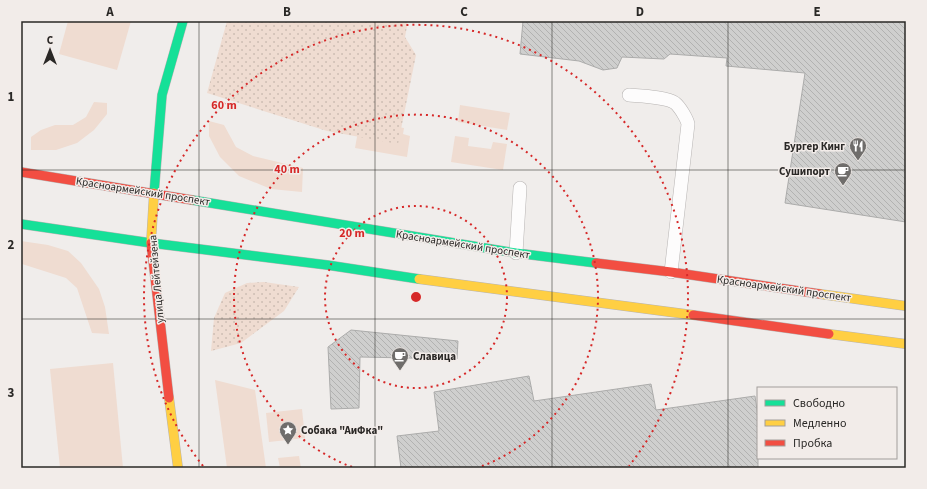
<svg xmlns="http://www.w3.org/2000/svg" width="927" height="489" font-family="'Source Sans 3',sans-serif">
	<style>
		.green { fill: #efdcd1 }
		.park { fill: url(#park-dots) }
		.building { fill: url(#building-back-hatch); stroke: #acacab }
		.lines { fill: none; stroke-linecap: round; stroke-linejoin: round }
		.lane-casing { stroke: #b7b4b3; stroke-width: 14 }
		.fast-casing { stroke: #b7b4b3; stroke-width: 10 }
		.slow-casing { stroke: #b7b4b3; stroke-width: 10 }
		.jam-casing { stroke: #b7b4b3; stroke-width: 10 }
		.lane { stroke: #fdfcfc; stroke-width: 13 }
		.fast { stroke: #16e098; stroke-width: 9 }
		.slow { stroke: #ffcf43; stroke-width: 9 }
		.jam { stroke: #f24e42; stroke-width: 9 }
		.grid { fill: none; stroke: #2a2826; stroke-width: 1; stroke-opacity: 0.55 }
		.ring { fill: none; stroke: #d62828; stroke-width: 2; stroke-dasharray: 2 4 }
		.labels { text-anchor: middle; stroke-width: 3; stroke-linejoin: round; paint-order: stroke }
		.poi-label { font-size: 11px; font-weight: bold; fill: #2a2826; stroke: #f2ece9; text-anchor: end }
		.street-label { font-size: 11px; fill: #2a2826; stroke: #f2ece9 }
		.centre { fill: #d62828; stroke: #f2ece9; stroke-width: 2 }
		.ring-label { font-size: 12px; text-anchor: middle; font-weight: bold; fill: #d62828; stroke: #f2ece9; stroke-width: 3; stroke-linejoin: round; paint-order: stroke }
		.neatline { fill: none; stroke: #2a2826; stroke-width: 1.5 }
		.grid-label { font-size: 13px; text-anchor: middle; font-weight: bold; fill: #2a2826 }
	</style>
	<defs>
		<pattern id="park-dots" width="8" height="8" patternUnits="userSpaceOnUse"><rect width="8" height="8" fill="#efdcd1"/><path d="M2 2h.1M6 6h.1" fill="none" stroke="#cdbdb3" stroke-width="1.8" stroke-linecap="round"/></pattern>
		<pattern id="building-back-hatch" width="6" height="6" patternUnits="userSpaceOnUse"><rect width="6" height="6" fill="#cfcfce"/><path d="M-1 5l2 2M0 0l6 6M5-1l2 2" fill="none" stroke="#b2b2b1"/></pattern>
	</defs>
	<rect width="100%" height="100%" fill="#f0edeb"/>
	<g class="green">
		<path d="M68,21h63l-14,49 -58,-16z"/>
		<path d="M94,102l13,1v11l-13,16 -17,13 -21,7h-25v-13l10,-7 14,-5h18l13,-8z"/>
		<path d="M460,105l50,8 -3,17 -49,-8z"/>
		<path d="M360,120l44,8 -1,6 7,2 -3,21 -52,-9z"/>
		<path d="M209,121l15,4 12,22 17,9 50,12 -1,24 -31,-3 -32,-13 -19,-19 -11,-21z"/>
		<path d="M455,136l14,2 -1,8 23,3 2,-7 14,2 -4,26 -52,-8z"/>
		<path d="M21,241l27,4 20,6 13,12 18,26 6,18 4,27 -17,-1 -15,-45 -11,-10 -44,-14z"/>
		<path d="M113,363l10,105h-63l-10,-99z"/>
		<path d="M215,380l40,10 11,78h-39z"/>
		<path d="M302,409l3,29 -36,4 -3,-29z"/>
		<path d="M299,456l2,12h-21l-2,-10z"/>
	</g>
	<g class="park">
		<path d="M227,21h181l-3,16 11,18 -18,89 -71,-13 -120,-38z"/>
		<path d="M264,282l35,5 -15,24 -43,32 -30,8 3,-33 11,-25 22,-10z"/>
	</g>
	<g class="building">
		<path d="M523,21h383v201l-121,-19 20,-130 -79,-7 1,-8 -57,-4 -6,5 -42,-2 -5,11 -14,2 -24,-9 -59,-7z"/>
		<path d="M351,330l107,11 -1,18 -97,-2 -1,51 -28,1 -3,-62z"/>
		<path d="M529,376l5,25 117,-17 5,26 99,-14 3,21v51h-357l-4,-32 42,-5 -5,-39z"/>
	</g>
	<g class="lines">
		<g class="lane-casing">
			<g id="lane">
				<path d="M629,95c11,1 38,2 46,8 5,4 12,16 13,21l-17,148"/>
				<path d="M516,253l4,-65"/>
			</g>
		</g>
		<g class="fast-casing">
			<g id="fast">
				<path d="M154,193l8,-98 21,-74"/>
				<path d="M192,200l324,53 80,10"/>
				<path d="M21,224l130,19 176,22 92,14"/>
			</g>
		</g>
		<g class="slow-casing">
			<g id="slow">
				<path d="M151,243l3,-50"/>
				<path d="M419,279l274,36"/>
				<path d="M820,294l86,12"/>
				<path d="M829,334l77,10"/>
				<path d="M169,398l9,70"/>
			</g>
		</g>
		<g class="jam-casing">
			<g id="jam">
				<path d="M21,172l171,28"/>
				<path d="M151,243l18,155"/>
				<path d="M596,263l75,9 149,22"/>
				<path d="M693,315l136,19"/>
			</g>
		</g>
		<use href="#lane" class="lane"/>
		<use href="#fast" class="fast"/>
		<use href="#slow" class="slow"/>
		<use href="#jam" class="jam"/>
	</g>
	<path class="grid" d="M199,21v447M375,21v447M552,21v447M728,21v447M21,170h885M21,319h885"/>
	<g class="ring">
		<circle cx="416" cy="297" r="91"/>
		<path d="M352 467A182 182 0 1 1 480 467"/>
		<path d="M203 466A272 272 0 1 1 629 466"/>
	</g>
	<defs>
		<g id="restaurant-pin" transform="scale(0.9)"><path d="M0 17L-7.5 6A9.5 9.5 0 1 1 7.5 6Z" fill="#6f6d6b" stroke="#f2ece9"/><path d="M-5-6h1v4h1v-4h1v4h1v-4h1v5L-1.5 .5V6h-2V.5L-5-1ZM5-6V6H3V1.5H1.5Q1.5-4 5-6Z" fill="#fff"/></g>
		<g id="cafe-pin" transform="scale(0.9)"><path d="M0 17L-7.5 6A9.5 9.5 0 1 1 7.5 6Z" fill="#6f6d6b" stroke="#f2ece9"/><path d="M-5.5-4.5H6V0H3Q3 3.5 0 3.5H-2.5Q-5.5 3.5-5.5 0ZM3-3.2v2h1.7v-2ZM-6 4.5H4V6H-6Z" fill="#fff"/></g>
		<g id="sight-pin" transform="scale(0.9)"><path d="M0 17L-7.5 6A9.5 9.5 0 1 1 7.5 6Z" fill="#6f6d6b" stroke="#f2ece9"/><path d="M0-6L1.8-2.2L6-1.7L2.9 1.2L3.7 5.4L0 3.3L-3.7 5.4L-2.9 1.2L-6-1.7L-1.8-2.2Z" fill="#fff"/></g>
	</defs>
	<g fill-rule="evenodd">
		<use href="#restaurant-pin" x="858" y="146"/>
		<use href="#cafe-pin" x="843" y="171"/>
		<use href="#cafe-pin" x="400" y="356"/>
		<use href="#sight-pin" x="288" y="430"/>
	</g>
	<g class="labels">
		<g class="poi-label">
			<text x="845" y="150">Бургер Кинг</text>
			<text x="830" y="175">Сушипорт</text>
			<text x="413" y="360" text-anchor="start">Славица</text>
			<text x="301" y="434" text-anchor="start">Собака "АиФка"</text>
		</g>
		<g class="street-label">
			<text transform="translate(143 191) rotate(9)" y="4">Красноармейский проспект</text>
			<text transform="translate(463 244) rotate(9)" y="4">Красноармейский проспект</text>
			<text transform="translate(156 279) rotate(-95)" y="4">улица Лейтейзена</text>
			<text transform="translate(784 288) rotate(8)" y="4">Красноармейский проспект</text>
		</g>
	</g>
	<circle cx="416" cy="297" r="6" class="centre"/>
	<g class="ring-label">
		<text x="224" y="109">60 m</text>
		<text x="287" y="173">40 m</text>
		<text x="352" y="237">20 m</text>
	</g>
	<rect width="927" height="489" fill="none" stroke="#f2ece9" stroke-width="44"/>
	<rect x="757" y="387" width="140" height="72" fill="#f2ece9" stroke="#a29e9b"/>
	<rect x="765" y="400" width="20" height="6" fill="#16e098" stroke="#a29e9b"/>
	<text x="793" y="407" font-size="12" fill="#2a2826">Свободно</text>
	<rect x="765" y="420" width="20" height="6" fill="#ffcf43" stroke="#a29e9b"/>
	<text x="793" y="427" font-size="12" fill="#2a2826">Медленно</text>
	<rect x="765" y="440" width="20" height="6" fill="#f24e42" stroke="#a29e9b"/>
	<text x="793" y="447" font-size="12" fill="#2a2826">Пробка</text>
	<g transform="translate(50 50)" stroke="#f2ece9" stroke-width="3" paint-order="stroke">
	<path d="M0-3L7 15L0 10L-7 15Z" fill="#2a2826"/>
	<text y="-6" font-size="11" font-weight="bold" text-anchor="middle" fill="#2a2826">С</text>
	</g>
	<rect x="22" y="22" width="883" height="445" class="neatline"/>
	<g class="grid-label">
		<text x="110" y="16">A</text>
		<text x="287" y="16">B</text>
		<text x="464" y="16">C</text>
		<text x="640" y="16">D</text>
		<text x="817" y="16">E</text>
		<text x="11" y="101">1</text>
		<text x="11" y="249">2</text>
		<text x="11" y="397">3</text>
	</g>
</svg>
